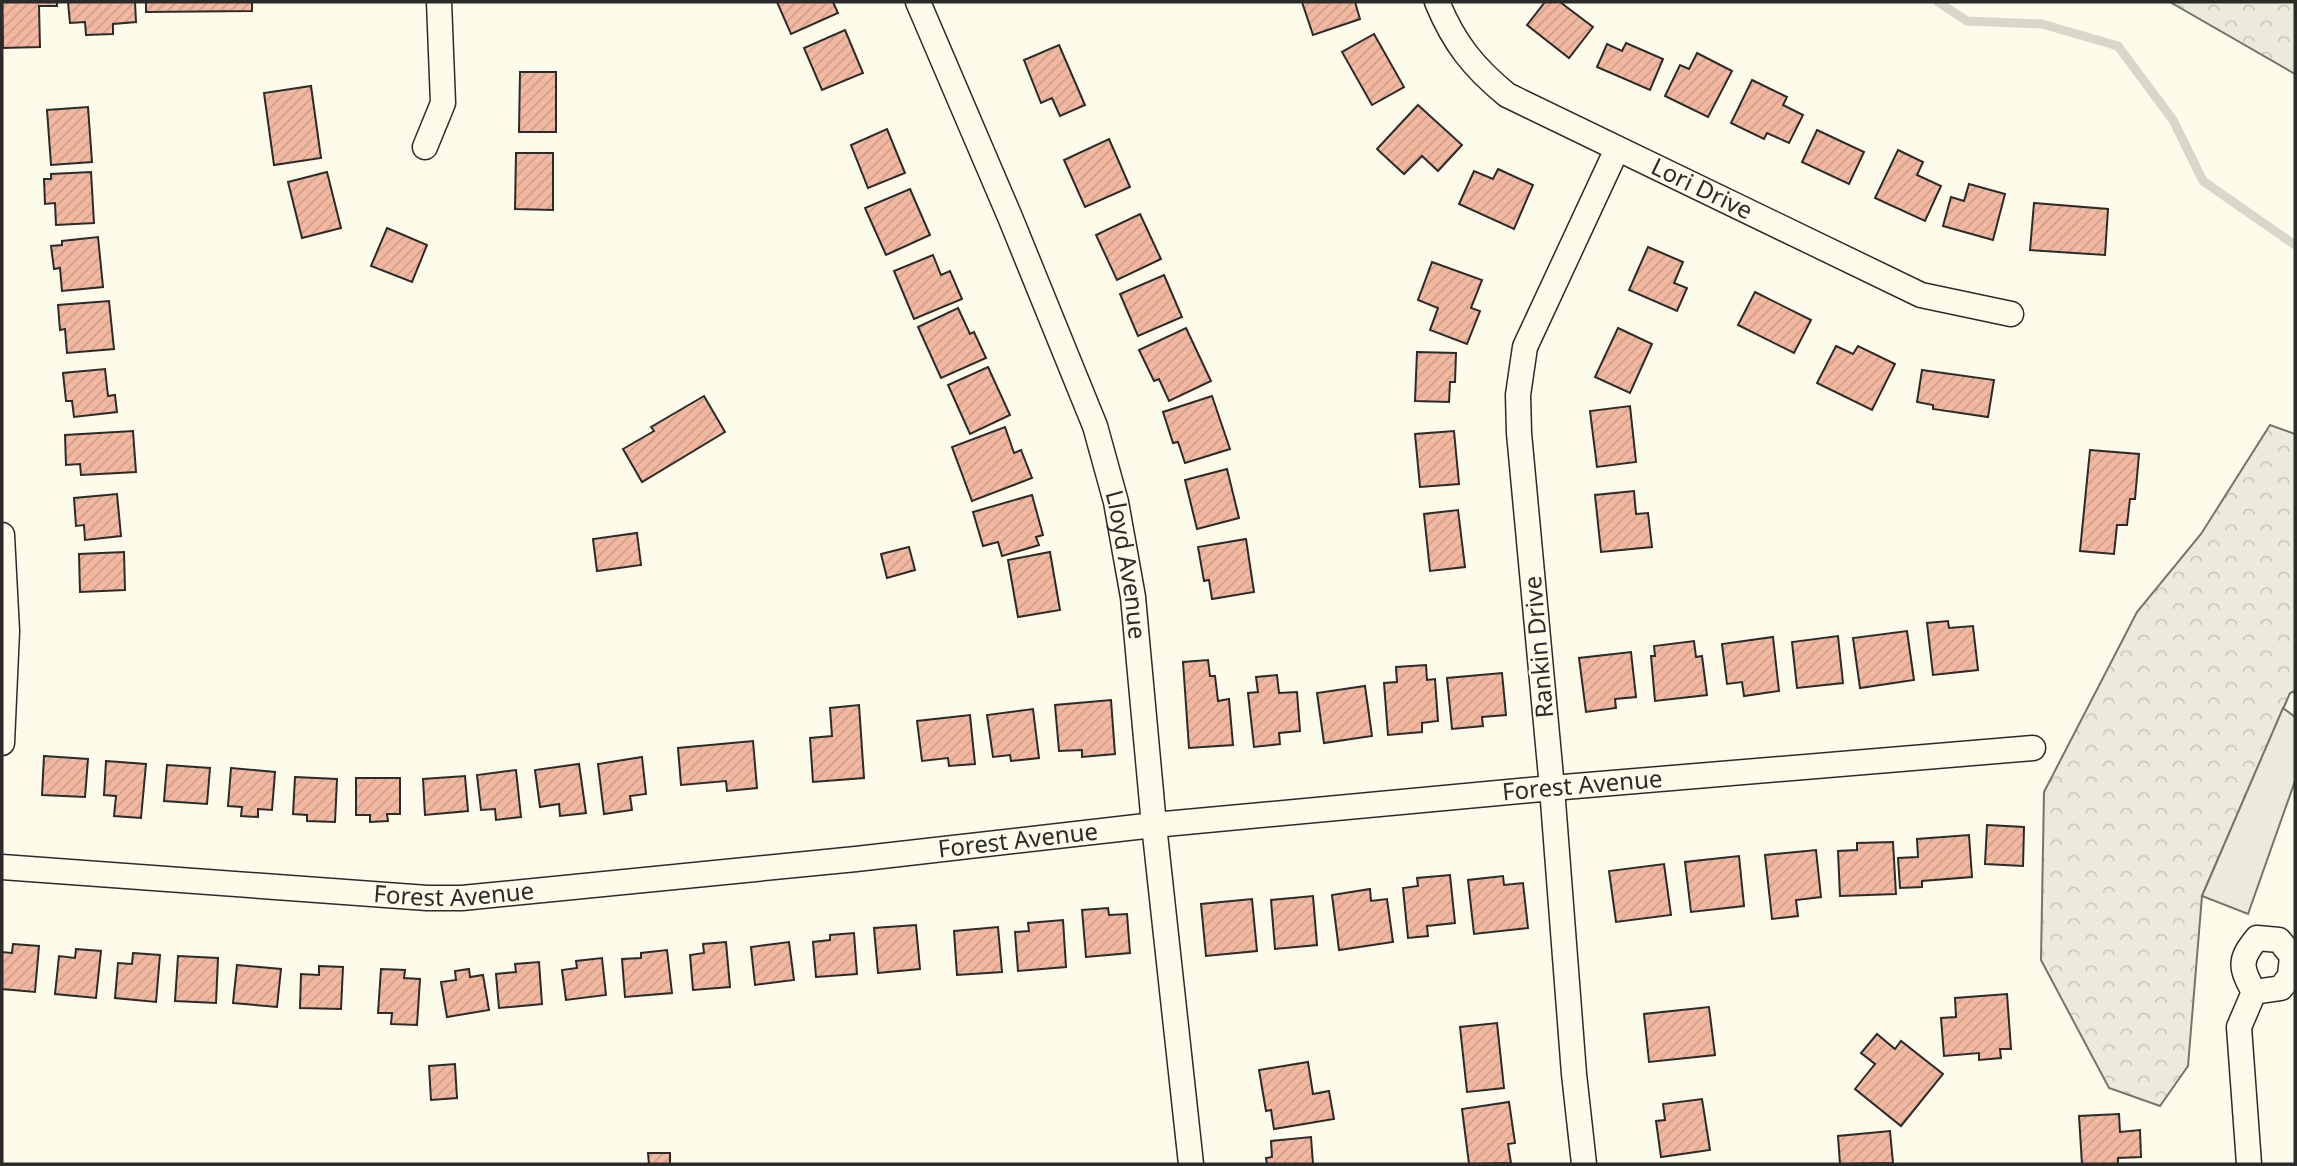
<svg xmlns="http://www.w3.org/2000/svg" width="2297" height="1166" font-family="'Noto Sans',sans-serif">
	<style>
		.forest { fill: url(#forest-crowns); stroke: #74746e; stroke-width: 2 }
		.parking { fill: #eceadb; stroke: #74746e; stroke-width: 2 }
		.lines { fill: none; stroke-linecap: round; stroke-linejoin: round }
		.stream { stroke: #d8d7c9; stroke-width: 9 }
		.building { fill: url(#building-hatch); stroke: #2b2b2b; stroke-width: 2 }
		.street-casing { stroke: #2b2b2b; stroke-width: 27 }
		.street { stroke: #fdfbea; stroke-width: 24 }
		.labels { text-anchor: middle; stroke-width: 5; stroke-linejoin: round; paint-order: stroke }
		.street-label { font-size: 24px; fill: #2b2b2b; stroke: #fdfbea }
	</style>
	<defs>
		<pattern id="forest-crowns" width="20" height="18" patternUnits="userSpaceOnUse" patternTransform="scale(1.75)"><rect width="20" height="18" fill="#ecebdb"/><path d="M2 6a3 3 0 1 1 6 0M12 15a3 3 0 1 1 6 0" fill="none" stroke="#cbcabc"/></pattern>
		<pattern id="building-hatch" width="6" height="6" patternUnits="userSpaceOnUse" patternTransform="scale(1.75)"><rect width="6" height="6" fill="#f2b8a0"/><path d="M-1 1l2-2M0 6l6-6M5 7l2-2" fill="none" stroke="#d09e8a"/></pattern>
	</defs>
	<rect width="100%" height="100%" fill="#fdfbea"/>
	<g class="forest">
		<path d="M2170,2h125v72z"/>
		<path d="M2270,425l25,9v257l-5,2 -88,203 -14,170 -28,40 -51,-18 -68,-128 3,-168 93,-180 64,-78z"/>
	</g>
	<path class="parking" d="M2283,708l12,9v64l-47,133 -46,-18z"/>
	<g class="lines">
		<path class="stream" d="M1938,2l29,19 75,3 76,22 55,74 30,61 92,64"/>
	</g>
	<g class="building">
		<path d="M2,2h55v4h-18l1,41 -37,1z"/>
		<path d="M68,2h67l1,20 -23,2v10l-27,1 -1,-13 -15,1z"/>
		<path d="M146,2h106v9l-106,1z"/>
		<path d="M777,2h56l5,11 -47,21z"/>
		<path d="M1302,2h53l5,17 -47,16z"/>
		<path d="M1545,2h15l33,25 -24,31 -42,-33z"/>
		<path d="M845,30l18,43 -41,17 -18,-42z"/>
		<path d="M1374,34l30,53 -32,18 -30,-53z"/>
		<path d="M1626,43l37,16 -13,31 -53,-23 10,-23 15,7z"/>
		<path d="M1059,45l26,60 -25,11 -8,-18 -11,5 -17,-43z"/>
		<path d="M1697,53l35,18 -24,46 -43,-21 15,-31 9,4z"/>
		<path d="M520,72h36v60h-37z"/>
		<path d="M1752,80l35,17 -4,8 20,10 -14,28 -22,-10 -3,6 -33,-16z"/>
		<path d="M311,86l10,72 -47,7 -10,-72z"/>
		<path d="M1418,105l44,40 -24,26 -16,-15 -18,18 -27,-25z"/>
		<path d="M88,107l4,55 -41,3 -4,-55z"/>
		<path d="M887,129l18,44 -37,15 -17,-43z"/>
		<path d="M1817,130l47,22 -15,32 -47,-22z"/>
		<path d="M1109,139l21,48 -45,20 -21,-47z"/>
		<path d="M1898,150l25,12 -6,13 24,11 -16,35 -50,-23z"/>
		<path d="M516,153h37v57l-38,-1z"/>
		<path d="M1498,169l35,16 -19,44 -55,-25 15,-33 19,8z"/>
		<path d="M91,172l3,51 -38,2 -1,-22 -10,1 -1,-25h7v-5z"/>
		<path d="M327,172l14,56 -39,10 -14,-56z"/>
		<path d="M1969,184l36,10 -12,46 -50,-14 8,-29 13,4z"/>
		<path d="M910,189l20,46 -44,20 -21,-47z"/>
		<path d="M2034,203l74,6 -3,46 -75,-5z"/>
		<path d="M1140,214l21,45 -44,21 -21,-45z"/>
		<path d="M387,228l40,17 -15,37 -41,-16z"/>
		<path d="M98,237l5,50 -41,4 -2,-23 -6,1 -3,-23 11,-1v-4z"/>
		<path d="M1648,247l35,15 -9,21 13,5 -10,23 -48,-21z"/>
		<path d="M933,255l8,20 9,-4 12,28 -48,20 -20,-48z"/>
		<path d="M1432,262l50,18 -11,28 9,3 -13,33 -37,-14 8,-22 -20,-8z"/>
		<path d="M1164,275l18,42 -44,19 -18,-42z"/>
		<path d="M1755,292l56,28 -17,33 -56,-28z"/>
		<path d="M109,301l5,48 -47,4 -2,-24 -5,1 -2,-25z"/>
		<path d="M958,308l12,26 4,-2 12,26 -45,20 -23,-51z"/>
		<path d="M1186,328l25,53 -42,20 -10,-22 -5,2 -15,-31z"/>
		<path d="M1618,328l34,16 -22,49 -35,-16z"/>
		<path d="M1836,346l17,8 5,-8 37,18 -23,46 -55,-27z"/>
		<path d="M1417,352l39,1 -1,29h-5l-1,20 -34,-1z"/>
		<path d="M988,367l22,48 -40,19 -22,-49z"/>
		<path d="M105,369l3,27 7,-1 2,17 -43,5 -2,-16h-6l-3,-28z"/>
		<path d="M1922,370l72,10 -6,37 -55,-8v-4l-16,-3z"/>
		<path d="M704,396l21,36 -83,50 -19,-33 31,-18 -3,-4z"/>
		<path d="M1212,396l18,53 -45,14 -7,-21 -5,1 -10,-31z"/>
		<path d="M1630,406l6,56 -39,5 -7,-56z"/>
		<path d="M1005,427l9,26 7,-3 11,28 -60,23 -20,-54z"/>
		<path d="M133,431l3,41 -55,3 -1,-11 -14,1 -1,-30z"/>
		<path d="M1454,431l5,53 -39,3 -5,-53z"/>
		<path d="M2090,450l49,4 -4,45h-5l-3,26h-10l-3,29 -34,-3z"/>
		<path d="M1227,469l12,49 -42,11 -12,-49z"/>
		<path d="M1634,491l2,23 12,-1 4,34 -51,5 -6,-57z"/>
		<path d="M117,494l4,42 -36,4 -1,-15 -8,1 -2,-28z"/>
		<path d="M1032,495l11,40 -7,2 3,8 -37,11 -4,-14 -15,4 -10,-34z"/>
		<path d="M1458,510l7,57 -35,4 -6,-57z"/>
		<path d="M637,533l4,32 -44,6 -4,-32z"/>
		<path d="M1246,539l8,53 -42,7 -3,-19 -5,1 -6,-34z"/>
		<path d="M909,547l6,23 -28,8 -6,-24z"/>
		<path d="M124,552l1,38 -45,2 -1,-38z"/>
		<path d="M1050,552l10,58 -42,7 -10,-57z"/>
		<path d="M1948,621l1,7 24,-2 5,44 -45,5 -6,-52z"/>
		<path d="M1907,631l7,49 -54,8 -7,-50z"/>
		<path d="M1838,636l5,47 -46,5 -5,-46z"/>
		<path d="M1773,637l6,54 -35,5 -2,-14 -15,2 -5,-40z"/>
		<path d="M1694,641l2,16 6,-1 5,39 -52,6 -4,-45h4l-1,-10z"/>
		<path d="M1631,652l5,45 -21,2 1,9 -30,4 -7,-54z"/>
		<path d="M1208,660l2,16h5l3,25 11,-2 4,46 -44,3 -6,-86z"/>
		<path d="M1426,665l1,15 8,-1 3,42 -16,2v9l-34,3 -4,-52 13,-1 -1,-15z"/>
		<path d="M1502,673l4,42 -24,2 1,9 -31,3 -5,-51z"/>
		<path d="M1277,675l2,18 18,-1 3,39 -21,2 1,11 -26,3 -6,-54 10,-1 -2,-15z"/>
		<path d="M1365,686l7,50 -48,7 -7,-50z"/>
		<path d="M1111,700l4,54 -33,3v-7l-23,1 -4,-46z"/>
		<path d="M859,705l5,73 -51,4 -3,-44 22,-2 -2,-28z"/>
		<path d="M1033,709l6,49 -28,3 -1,-6 -17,2 -6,-42z"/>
		<path d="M970,715l5,49 -26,2 -1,-8 -26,3 -5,-40z"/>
		<path d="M753,741l4,47 -30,3 -1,-10 -45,4 -3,-37z"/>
		<path d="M44,756l44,3 -3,38 -43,-2z"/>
		<path d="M642,757l4,37 -16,2 2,14 -28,4 -6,-50z"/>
		<path d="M106,761l40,3 -5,54 -27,-2 2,-20 -12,-1z"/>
		<path d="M579,764l7,49 -26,3 -1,-12 -19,3 -5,-37z"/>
		<path d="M167,765l43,3 -3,36 -43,-3z"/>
		<path d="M231,768l44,4 -3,38 -14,-1v8l-17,-1 1,-9 -14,-1z"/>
		<path d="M516,770l5,47 -25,3 -1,-11 -14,1 -4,-35z"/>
		<path d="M465,776l3,35 -43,4 -2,-36z"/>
		<path d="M295,777l42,2 -2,43 -28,-1v-6l-14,-1z"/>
		<path d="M356,778h44v36h-13l1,7 -18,1v-7h-14z"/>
		<path d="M1987,825l37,2 -1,39 -38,-2z"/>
		<path d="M1969,835l3,42 -50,4v6l-22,1 -2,-30 20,-1 -1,-18z"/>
		<path d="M1893,842l3,52 -56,2 -2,-45 19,-1v-7z"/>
		<path d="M1816,850l5,47 -25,3 2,16 -26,3 -7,-64z"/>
		<path d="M1739,856l5,50 -53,6 -6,-50z"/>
		<path d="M1664,864l7,51 -55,7 -7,-51z"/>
		<path d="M1450,875l5,48 -28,3 1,10 -20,2 -5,-50 15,-2 -1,-8z"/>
		<path d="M1503,876l1,9 19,-2 5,45 -54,6 -6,-54z"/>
		<path d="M1370,889l1,12 16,-2 6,43 -54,8 -7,-55z"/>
		<path d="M1313,896l4,49 -42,4 -4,-49z"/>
		<path d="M1252,899l5,52 -51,5 -5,-52z"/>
		<path d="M1108,908l1,7 18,-1 3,39 -44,4 -4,-47z"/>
		<path d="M1063,920l3,47 -48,4 -3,-39 14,-1 -1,-8z"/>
		<path d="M916,925l4,44 -42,4 -4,-45z"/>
		<path d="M998,927l4,45 -45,3 -3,-44z"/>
		<path d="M854,933l3,41 -41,3 -3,-35 17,-2v-5z"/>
		<path d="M726,942l4,45 -37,3 -3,-35 14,-2 -1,-9z"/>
		<path d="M789,942l5,38 -39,5 -4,-38z"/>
		<path d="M13,944l26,2 -4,46 -33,-3v-37l10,1z"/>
		<path d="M76,949l25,2 -5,47 -41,-4 4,-38 16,2z"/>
		<path d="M667,950l5,43 -47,4 -3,-38 19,-1v-5z"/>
		<path d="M133,953l27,2 -4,47 -41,-4 3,-35 14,1z"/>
		<path d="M178,956l40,2 -2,45 -41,-2z"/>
		<path d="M602,958l4,37 -40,5 -4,-30 15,-2 -1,-7z"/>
		<path d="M539,962l3,42 -43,4 -3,-34 20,-2 -1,-8z"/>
		<path d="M237,965l44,4 -4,38 -44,-4z"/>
		<path d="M319,966l24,1 -2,42 -41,-1 1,-34 18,1z"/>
		<path d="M381,969l24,1 -1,8 16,1 -3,46 -26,-1 1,-11h-14z"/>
		<path d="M469,969l1,8 13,-2 6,35 -42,7 -6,-35 15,-2 -1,-9z"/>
		<path d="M2007,994l4,55h-11l1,9 -22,2v-7l-35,3 -3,-38 15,-1 -1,-19z"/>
		<path d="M1709,1007l6,48 -66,7 -5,-48z"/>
		<path d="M1497,1023l7,65 -37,4 -7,-65z"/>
		<path d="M1877,1034l18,15 6,-8 42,33 -42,52 -46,-37 20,-25 -14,-11z"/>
		<path d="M1308,1062l5,32 16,-3 5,28 -60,10 -3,-19 -5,1 -7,-41z"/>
		<path d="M455,1064l2,34 -26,2 -2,-34z"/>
		<path d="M1702,1099l8,51 -49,7 -5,-36 9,-1 -2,-16z"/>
		<path d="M1509,1102l6,41 -7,1 3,19 -42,1 -7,-55z"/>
		<path d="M2119,1114l1,18 20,-2 1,27 -23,1v6h-36l-3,-48z"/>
		<path d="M1890,1131l3,32 -53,1 -2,-28z"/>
		<path d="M1311,1137l2,27h-46l-1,-6 6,-1 -1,-16z"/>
		<path d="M648,1153h22v11h-21z"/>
	</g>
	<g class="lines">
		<g class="street-casing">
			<g id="street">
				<path id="s1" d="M918,2l92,215 85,209 21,76 17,95 21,228 37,339"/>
				<path id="s2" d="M1437,2c17,41 36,65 70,93l414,200 90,19"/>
				<path d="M425,147l18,-44 -4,-101"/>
				<path d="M2,535l5,96 -5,112"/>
				<path id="s3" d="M2,867l425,31h35l394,-39 298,-34 398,-37 481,-40"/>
				<path d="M2257,938l22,2 13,16 -2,20 -9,12 -27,4c-14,-25 -15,-32 3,-54z"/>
				<path d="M1584,1164l-10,-90 -22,-286 -33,-355 -1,-38 7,-48 92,-198"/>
				<path d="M2249,1164l-10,-137 15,-35"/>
			</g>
		</g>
		<use href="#street" class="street"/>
	</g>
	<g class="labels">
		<g class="street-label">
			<text dy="8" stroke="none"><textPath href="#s2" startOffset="334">Lori Drive</textPath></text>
			<text dy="8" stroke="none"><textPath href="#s1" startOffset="602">Lloyd Avenue</textPath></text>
			<text transform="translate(1539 647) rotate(-95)" y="8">Rankin Drive</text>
			<text dy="8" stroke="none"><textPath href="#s3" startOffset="1587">Forest Avenue</textPath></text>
			<text dy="8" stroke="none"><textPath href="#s3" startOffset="1020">Forest Avenue</textPath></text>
			<text dy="8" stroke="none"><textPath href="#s3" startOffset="453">Forest Avenue</textPath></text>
		</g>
	</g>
	<rect width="2297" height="1166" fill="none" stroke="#2b2b2b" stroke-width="7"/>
</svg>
